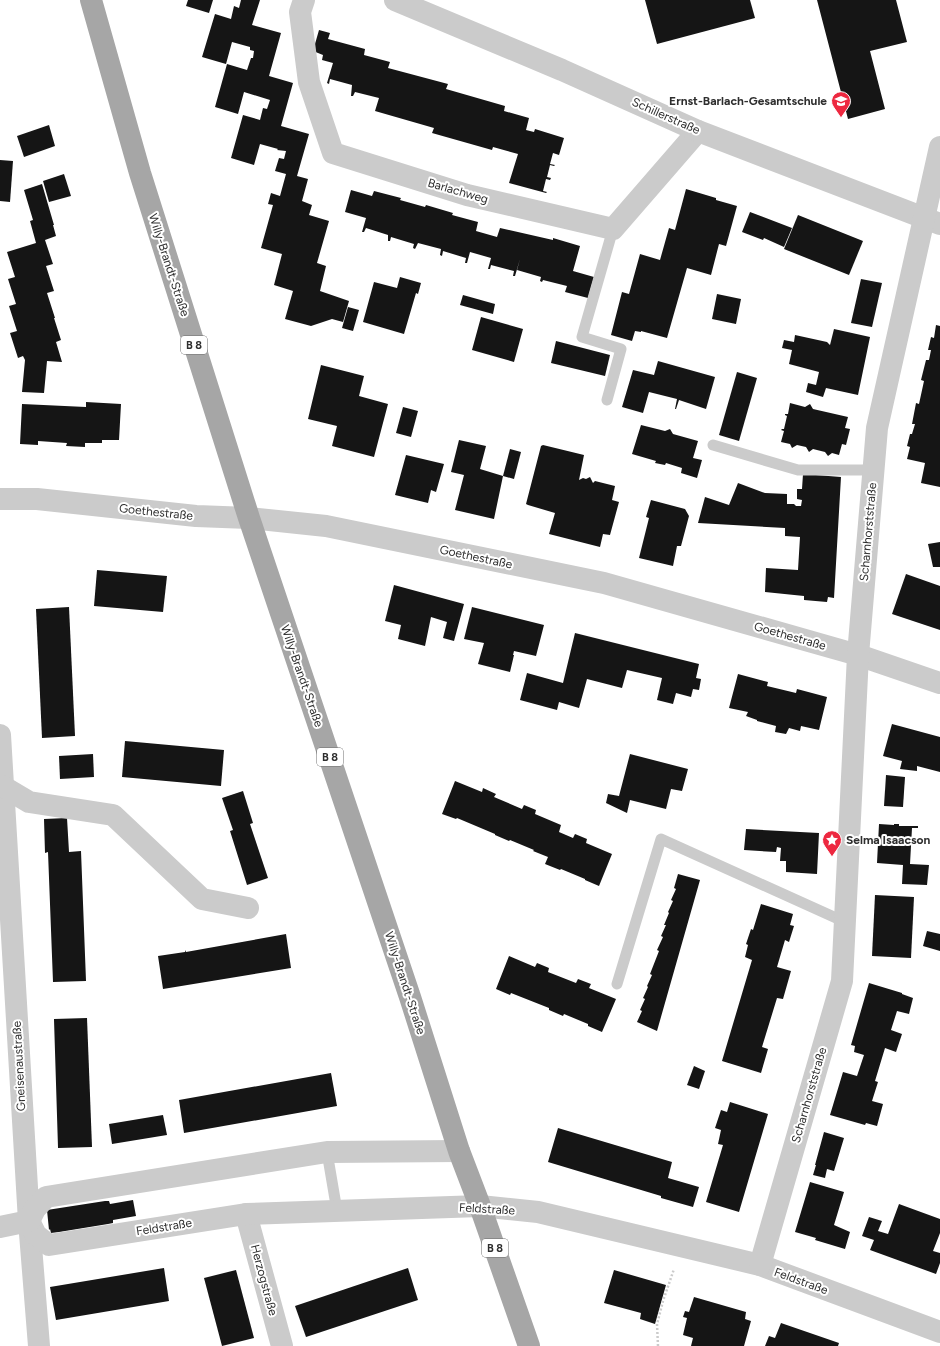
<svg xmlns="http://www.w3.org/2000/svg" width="940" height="1346" font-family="Figtree,sans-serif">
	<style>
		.building { fill: #151515 }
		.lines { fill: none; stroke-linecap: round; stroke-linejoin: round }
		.path { stroke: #cbcbcb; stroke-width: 2.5; stroke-dasharray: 2 2; stroke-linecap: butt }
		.service { stroke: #cbcbcb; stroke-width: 11 }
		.minor { stroke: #cbcbcb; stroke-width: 22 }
		.primary { stroke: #a6a6a6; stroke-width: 22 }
		.labels { text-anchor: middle; stroke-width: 4; stroke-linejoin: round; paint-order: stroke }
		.shield { fill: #fff; stroke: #6d6d6d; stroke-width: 1 }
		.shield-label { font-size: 11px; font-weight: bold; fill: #2e2e2e }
		.poi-label { font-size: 12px; font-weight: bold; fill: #2e2e2e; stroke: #fff; text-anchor: end }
		.street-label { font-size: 12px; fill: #2e2e2e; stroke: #fff }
	</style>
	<rect width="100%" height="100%" fill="#fff"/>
	<g class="building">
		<path d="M188,0h25l-4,13 -23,-7z"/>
		<path d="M241,0h19l-8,25 29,8 -12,43 24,7 -12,43 28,8 -12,42 11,3 -6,22 10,4 -3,10 20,6 -12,42 9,3 -6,25 29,10 -6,21 -11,-3 -21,7 -26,-7 8,-28 -19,-6 8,-31 -21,-6 12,-43 -5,-1 3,-11 9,3 6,-22 -11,-3 4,-13 5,1 2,-8 -9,-1 1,-1 -18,-5 -6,21 -23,-7 12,-43 17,5 3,-12 4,1 3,-9 -26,-8 -6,22 -23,-7 12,-43 20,6 4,-12h2l1,-7 -4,-1v-3l-18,-5 -6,22 -24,-7 13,-43 16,5 3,-13 5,2z"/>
		<path d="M645,0h105l5,18 -98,26z"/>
		<path d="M817,0h79l11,42 -37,9 15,58 -37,10z"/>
		<path d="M319,30l11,3 -2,6 37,10 -1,6 26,7 -2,6 60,16 -2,5 59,17 -1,5 25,7 -3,12 8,2 1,-3 29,9 -5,17 -6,-2 -3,11 5,1 -1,1 -4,-1 -3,12 4,1 -1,2 -4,-1 -3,12 4,1 -1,1 -37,-10 9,-29 -25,-7 -1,3 -60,-17 2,-5 -59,-17 4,-13 -24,-6 -2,4h-2l1,-11 -22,-6 -1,5 -2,-1 6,-20 -11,-3 1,-5 -10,-4z"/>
		<path d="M49,125l6,21 -31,11 -7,-21z"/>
		<path d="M0,160l13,1 -3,41 -10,-1z"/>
		<path d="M64,174l7,22 -22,6 -6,-21z"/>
		<path d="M42,184l12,41h-1l3,11 -11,4 8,24 -7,2 8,25 -7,2 8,25h-1l7,22 -5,2 6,20 -15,-1 -3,32 -22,-1 3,-32 -2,-4 -5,2 -8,-25 7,-2 -8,-25 7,-2 -8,-25 7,-2 -8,-25 29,-9 -6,-22 3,-1 -9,-30z"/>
		<path d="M686,189l30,9v2l21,6 -11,40 -7,-2 -8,31 -24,-7 -20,70 -26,-7v1l-6,-1 -3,10 -21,-6 11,-43 7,2 11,-40 20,6 9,-32 6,2z"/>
		<path d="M351,190l21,6 2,-5 27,7 -1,2 25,7 1,-2 27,8 -1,2 26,7 -2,9 21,6 3,-9 53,12v-2l27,8 -7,25 21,6 -6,21 -23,-6 2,-6 -24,-6 -1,2 -2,-1 1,-4 -24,-7 3,-11 -5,17h-2l1,-5 -23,-6 -1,4h-2l3,-11 -21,-6 -3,11h-2l1,-5 -23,-7 -1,5 -2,-1 1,-6 -23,-6 -3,6 -2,-1 1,-4 -23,-7 -1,4h-2v-6l-22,-7 -2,4h-2l4,-14 -21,-6z"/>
		<path d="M750,212l42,16 -8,19 -20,-9 -1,2 -21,-8z"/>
		<path d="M798,215l65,26 -14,34 -65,-26z"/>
		<path d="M400,277l21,6 -3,11 -2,-1 -12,41 -41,-12 11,-40 23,6z"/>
		<path d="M861,279l21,4 -10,44 -21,-4z"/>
		<path d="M717,294l24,5 -5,25 -24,-5z"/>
		<path d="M463,295l32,9 -2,10 -33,-9z"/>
		<path d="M348,307l11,3 -6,21 -11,-3z"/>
		<path d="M481,317l42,12 -9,33 -42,-12z"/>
		<path d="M936,325l4,1v161l-19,-4 4,-20 -18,-4 3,-12 -3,-1 3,-12h2l3,-10h-3l4,-21 3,1 5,-23 -3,-1 5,-20h3l2,-10h-3l3,-13 3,1z"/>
		<path d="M834,329l36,8 -12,58 -32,-7 -3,9 -17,-5 2,-9 8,2 3,-13 -30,-8 3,-14 -10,-2 2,-8 10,2 1,-7 32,7 3,3z"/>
		<path d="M556,341l54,14 -5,21 -54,-13z"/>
		<path d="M658,361l57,16 -9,32 -27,-9 -3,9h-1l2,-10 -28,-7 -6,21 -21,-6 11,-37 21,5z"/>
		<path d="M321,365l43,11 -5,20 29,8 -14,53 -42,-11 5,-20 -29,-7z"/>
		<path d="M737,372l20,6 -18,63 -20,-6z"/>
		<path d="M86,402l35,2 -2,36h-17v3h-17v4l-19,-1 1,-3 -29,-2v4l-18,-1 2,-40 64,3z"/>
		<path d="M790,403l15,4 5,-3 3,5 35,8 -3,11 5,1 -4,16 -4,-1 -3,11 -7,-2 -4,3 -3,-4 -12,-3 -4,3 -3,-5 -9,-2 -5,3 -2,-4 -9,-2 3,-11 -3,-1 1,-1h2l3,-13 -2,-1v-1h3z"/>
		<path d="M403,407l15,4 -7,26 -15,-4z"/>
		<path d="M641,425l24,6 5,-2 3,5 25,7 -5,17 9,2 -5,18 -16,-5 1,-5 -16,-5 -1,2 -10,-2 1,-2 -24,-7z"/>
		<path d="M459,440l27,6 -6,23 23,7 -9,43 -39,-9 9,-35 -13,-3z"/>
		<path d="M543,445l41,10 -5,25 4,-2 3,1 4,-2 3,6 2,-2 20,5 -3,14 7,2 -9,33 -7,-1 -3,13 -51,-13 6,-21 -27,-8 -2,-1 15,-58z"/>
		<path d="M510,449l11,3 -7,27 -11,-3z"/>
		<path d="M406,455l38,9 -8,28 -5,-2 -3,13 -33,-8z"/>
		<path d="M803,474l38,3 -7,121 -6,-1 -1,5 -23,-2v-4l-39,-4 1,-24 32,2 2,-33 -15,-1v-8l-87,-5 7,-26 24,8 9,-22 27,10 22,1v10h7l2,2h5l1,-6 -5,-1v-10h5z"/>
		<path d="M651,500l34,9 4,7 -8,30h-4l-4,20 -34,-8 10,-40 -3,-1z"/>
		<path d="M940,542v25h-7l-5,-23z"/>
		<path d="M97,570l70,6 -4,36 -69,-6z"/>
		<path d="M906,574l34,12v44l-48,-16z"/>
		<path d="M394,585l70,19 -10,37 -11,-3 4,-16 -16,-5 -6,29 -27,-7 3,-14 -16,-4z"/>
		<path d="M69,607l6,129 -33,2 -6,-129z"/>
		<path d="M472,607l72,18 -8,31 -22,-5 -1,4h1l-4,17 -32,-8 6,-21 -20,-4z"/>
		<path d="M575,633l124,31 -3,14 5,1 -2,11 -6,-1 -2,8 -15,-4 -3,11 -16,-4 5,-22 -35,-8 -5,18 -35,-9 -8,29 -20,-6 -2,8 -37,-10 7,-27 36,10z"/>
		<path d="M738,674l30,8 -1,4 29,7 1,-4 30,8 -8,33 -18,-4 -1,5 -11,-3 -3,6 -11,-2 1,-6 -19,-5v-1l-11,-4 2,-4 -19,-4z"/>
		<path d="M892,724l48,13v35l-23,-6v5l-17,-2 2,-8 -19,-5z"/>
		<path d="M125,741l99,9 -3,36 -99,-9z"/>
		<path d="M93,754l1,23 -34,2 -1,-23z"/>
		<path d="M630,754l58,15 -6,22 -11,-2 -5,20 -36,-9 -3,13 -21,-10 2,-9 11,2z"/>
		<path d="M886,775l19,2 -2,30 -19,-1z"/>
		<path d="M455,781l27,11 1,-4 13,6 -2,3 28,12 2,-4 12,5 -1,4 26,11 -2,7 14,6 2,-4 12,5 -1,4 26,11 -13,32 -14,-6v-1l-24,-10 -1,1 -15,-6 3,-7 -15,-6 1,-1 -24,-10 -1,1 -14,-6v-1l-38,-16 -1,1 -14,-5z"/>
		<path d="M243,791l10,32 -3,1 18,54 -21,7 -17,-54 3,-1 -11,-32z"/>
		<path d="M67,818l2,34 12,-1 5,130 -33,1 -5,-130 -3,1 -1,-34z"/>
		<path d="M879,824l15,1v-1h5v2h19v2h-6l-2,36 19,1 -2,20 -25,-1 1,-19 -26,-2z"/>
		<path d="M746,829l73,4 -2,41 -31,-2v-11h-6l1,-13 -4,-1 -1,5 -32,-2z"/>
		<path d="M678,874l22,6 -43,151 -20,-9 5,-11 -2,-1 5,-11 -2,-1 5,-11 -1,-1 5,-11 -2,-1 9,-23 -2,-1 6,-13 -2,-1 5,-11h-2l5,-12 -1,-1 5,-11 -2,-1 5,-11 -2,-1z"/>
		<path d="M875,895l39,2 -3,61 -39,-2z"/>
		<path d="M761,904l32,10 -3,11 4,1 -5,16 -4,-2 -8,27 14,4 -8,28 -6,-1 -15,49 6,2 -7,24 -39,-12 30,-101 -7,-3 3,-12 -2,-1 5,-15 2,1z"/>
		<path d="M927,931l13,3v17l-17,-5z"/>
		<path d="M286,934l5,34 -128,21 -5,-33 27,-4 1,-2v2z"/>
		<path d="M509,956l26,11 2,-4 12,5 -1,4 28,11 2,-4 13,5 -2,4 27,11 -14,33 -14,-6v-2l-24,-10 -1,2 -14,-6v-2l-38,-15 -1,2 -14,-6z"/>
		<path d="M869,983l33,10v1l11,4 -4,16 -12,-3 -6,19 11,4 -6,18 -11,-4 -10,33 3,1 -6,19 11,3 -6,22 -11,-3 -1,2 -35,-10 13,-43 14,4 7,-21 -10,-3 1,-6 -4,-1z"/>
		<path d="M87,1018l5,129 -34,1 -4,-129z"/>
		<path d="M694,1066l11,5 -6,18 -12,-4z"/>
		<path d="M331,1073l6,33 -153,27 -5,-33z"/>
		<path d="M730,1102l38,12 -29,98 -33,-10 17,-57 -5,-1 3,-14 -6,-2 6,-18 6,2z"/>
		<path d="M163,1115l4,20 -55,9 -3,-20z"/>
		<path d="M558,1128l114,34 -4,16 31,9 -6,20 -32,-9v-2l-113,-34z"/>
		<path d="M824,1132l20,6 -10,33 -7,-2 -2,9 -12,-3 3,-10h-1z"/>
		<path d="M810,1182l34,10 -10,33 16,7 -5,17 -30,-9 1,-2 -21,-6z"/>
		<path d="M133,1200l3,16 -23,4v3l-5,1 -49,8 -8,1 -1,-4 -1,1 -2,-20 58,-9h4l1,3z"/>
		<path d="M899,1204l41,15v14l-7,18 7,2v10l-4,11 -66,-24 4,-10 -12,-4 7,-19 13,4 -4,10 10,3z"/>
		<path d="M164,1268l5,33 -113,19 -6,-33z"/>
		<path d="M408,1268l10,32 -112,37 -11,-31z"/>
		<path d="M236,1270l18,68 -32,8 -18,-68z"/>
		<path d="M614,1270l52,15 -11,39 -15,-5 1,-6 -37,-10z"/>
		<path d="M694,1297l52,15 -1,7 6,2 -7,25h-53l2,-8 -10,-3 4,-17 -4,-1 2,-6 4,1z"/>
		<path d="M781,1323l58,20 -1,3h-73l4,-10 6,2z"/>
	</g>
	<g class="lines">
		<path class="path" d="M658,1346l-1,-22 6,-23 11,-32"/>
		<g class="service">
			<path d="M607,400l14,-51 -39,-12 31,-108"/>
			<path d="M713,445l85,25h76"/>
			<path d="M617,984l44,-145 184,83"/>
			<path d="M327,1152l10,59"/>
		</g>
		<g class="minor">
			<path d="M304,0l-4,12 9,70 24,71 134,42 146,34 85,-98"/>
			<path d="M395,0l167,70 136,61 242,93"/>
			<path d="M0,499h37l159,17 53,2 77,8 278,57 254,72 82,28"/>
			<path d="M0,735l29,486 10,125"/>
			<path d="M0,786h2l27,16 84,13 89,84 46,9"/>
			<path d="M246,1214l36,132"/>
			<path d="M29,1221l7,14 13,10 197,-31 234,-8 58,6 222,53 180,67"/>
			<path d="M0,1227l29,-6 6,-12 11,-12 281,-45 132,-1"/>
			<path d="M760,1265l82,-284 16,-326 19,-227 63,-281"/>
		</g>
		<path class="primary" d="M91,0l49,173 109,345 161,479 49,154 21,55 49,140"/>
	</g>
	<defs>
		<g id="school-pin" transform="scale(1)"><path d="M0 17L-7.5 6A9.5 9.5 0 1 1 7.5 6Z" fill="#ed2840" stroke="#fff"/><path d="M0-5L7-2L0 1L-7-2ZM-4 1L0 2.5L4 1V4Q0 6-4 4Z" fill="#fff"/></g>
		<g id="sight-pin" transform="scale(1)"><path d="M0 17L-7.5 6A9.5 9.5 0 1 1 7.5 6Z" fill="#ed2840" stroke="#fff"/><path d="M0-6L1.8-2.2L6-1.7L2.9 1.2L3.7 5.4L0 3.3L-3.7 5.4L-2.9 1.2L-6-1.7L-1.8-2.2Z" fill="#fff"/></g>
	</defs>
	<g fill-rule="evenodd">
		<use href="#school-pin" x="841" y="101"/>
		<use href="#sight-pin" x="832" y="840"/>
	</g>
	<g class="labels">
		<g class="shield">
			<rect x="181" y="336" width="26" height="18" rx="3"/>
			<rect x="317" y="748" width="26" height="18" rx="3"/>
			<rect x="482" y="1239" width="26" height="18" rx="3"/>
		</g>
		<g class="shield-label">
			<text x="194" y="349">B 8</text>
			<text x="330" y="761">B 8</text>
			<text x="495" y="1252">B 8</text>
		</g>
		<g class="poi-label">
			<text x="827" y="105">Ernst-Barlach-Gesamtschule</text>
			<text x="846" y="844" text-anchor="start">Selma Isaacson</text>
		</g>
		<g class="street-label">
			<text transform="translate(666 116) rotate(24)" y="4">Schillerstraße</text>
			<text transform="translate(458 191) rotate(16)" y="4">Barlachweg</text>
			<text transform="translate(169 265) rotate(72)" y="4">Willy-Brandt-Straße</text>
			<text transform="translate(156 512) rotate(6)" y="4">Goethestraße</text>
			<text transform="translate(868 532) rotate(-85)" y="4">Scharnhorststraße</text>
			<text transform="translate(476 557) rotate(12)" y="4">Goethestraße</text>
			<text transform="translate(790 636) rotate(16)" y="4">Goethestraße</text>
			<text transform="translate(302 676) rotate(71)" y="4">Willy-Brandt-Straße</text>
			<text transform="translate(405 983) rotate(72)" y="4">Willy-Brandt-Straße</text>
			<text transform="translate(19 1066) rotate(-93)" y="4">Gneisenaustraße</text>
			<text transform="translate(809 1095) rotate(-74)" y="4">Scharnhorststraße</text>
			<text transform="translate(487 1209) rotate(3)" y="4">Feldstraße</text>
			<text transform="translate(164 1227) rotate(-9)" y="4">Feldstraße</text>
			<text transform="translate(264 1280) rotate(75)" y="4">Herzogstraße</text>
			<text transform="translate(801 1281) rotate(20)" y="4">Feldstraße</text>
		</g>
	</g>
</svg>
